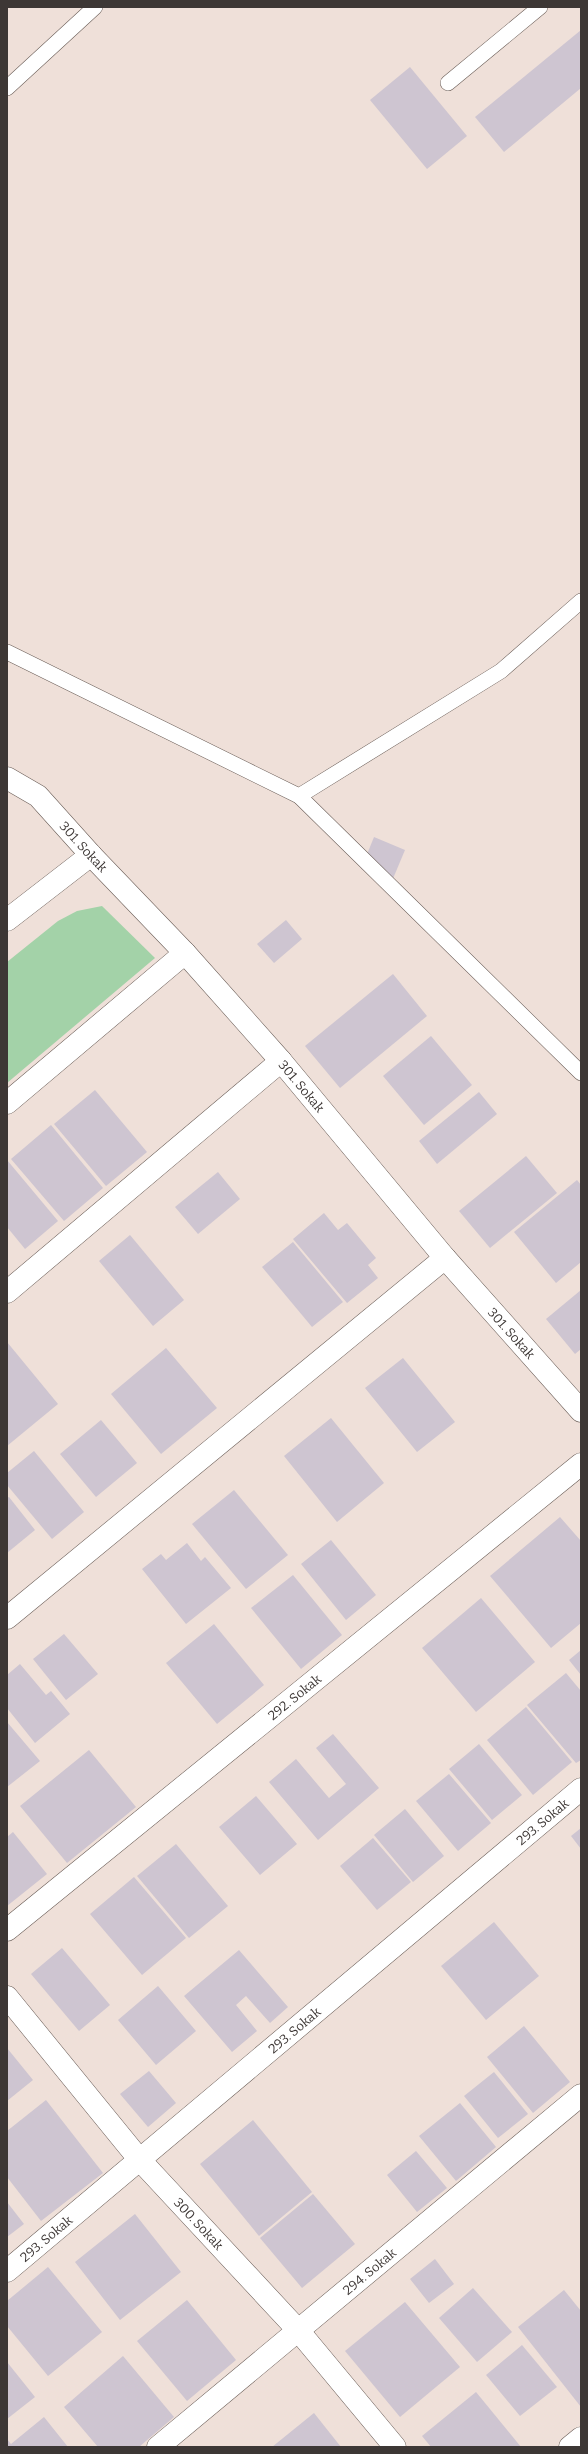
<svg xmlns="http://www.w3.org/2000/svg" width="588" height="2454" font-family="Bitter,serif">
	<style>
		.green { fill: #a3d2a8 }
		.building { fill: #cec5d1 }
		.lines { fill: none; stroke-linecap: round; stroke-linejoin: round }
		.service-casing { stroke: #6a5d57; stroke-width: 16 }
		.minor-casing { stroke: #6a5d57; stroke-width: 23 }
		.tertiary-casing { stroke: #6a5d57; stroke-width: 23 }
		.service { stroke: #fff; stroke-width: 15 }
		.minor { stroke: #fff; stroke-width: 22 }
		.tertiary { stroke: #fff; stroke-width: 22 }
		.labels { text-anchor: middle; stroke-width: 3.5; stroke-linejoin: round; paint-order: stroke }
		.street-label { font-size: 13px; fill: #3d3735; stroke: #fcede6 }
	</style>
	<rect width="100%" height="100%" fill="#efe0d9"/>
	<path class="green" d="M102,906l53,52 -148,125v-121l51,-41 19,-10z"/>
	<g class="building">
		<path d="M581,30v58l-77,64 -29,-35z"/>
		<path d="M410,67l57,69 -40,33 -57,-69z"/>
		<path d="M374,837l31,13 -13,31 -31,-12z"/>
		<path d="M286,920l16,19 -28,24 -17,-19z"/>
		<path d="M393,974l34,42 -87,72 -35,-42z"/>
		<path d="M431,1036l41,49 -48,40 -41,-49z"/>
		<path d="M95,1090l52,62 -41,34 -52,-62z"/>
		<path d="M479,1092l18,22 -60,50 -18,-23z"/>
		<path d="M51,1125l52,63 -39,33 -53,-62z"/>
		<path d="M526,1156l31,37 -67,55 -31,-37z"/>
		<path d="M7,1160l51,61 -33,28 -18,-22z"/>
		<path d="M218,1172l22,27 -42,35 -23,-27z"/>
		<path d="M577,1180l4,5v77l-25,21 -42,-51z"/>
		<path d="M324,1213l14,17 9,-7 29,35 -8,7 10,13 -31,25 -54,-64z"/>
		<path d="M130,1235l54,65 -31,26 -54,-65z"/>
		<path d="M293,1242l50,60 -31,25 -50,-60z"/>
		<path d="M581,1290v59l-6,5 -29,-35z"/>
		<path d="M7,1342l51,62 -51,42z"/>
		<path d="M166,1348l51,60 -56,46 -50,-60z"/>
		<path d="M403,1358l52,64 -38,30 -52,-64z"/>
		<path d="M331,1418l53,65 -47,39 -53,-66z"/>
		<path d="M101,1420l36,43 -41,34 -36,-43z"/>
		<path d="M34,1451l50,61 -32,27 -45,-54v-12z"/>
		<path d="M234,1490l54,65 -42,34 -54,-65z"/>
		<path d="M9,1497l26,33 -28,23v-55z"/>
		<path d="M560,1517l21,24v82l-30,25 -61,-72z"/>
		<path d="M331,1540l45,55 -30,25 -45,-56z"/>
		<path d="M187,1543l14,18 4,-4 26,31 -45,36 -44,-55 19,-15 5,6z"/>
		<path d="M293,1575l49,60 -41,34 -50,-61z"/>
		<path d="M481,1598l54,64 -59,50 -54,-64z"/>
		<path d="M214,1624l50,61 -47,39 -51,-61z"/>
		<path d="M64,1634l34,40 -32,26 -33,-41z"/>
		<path d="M581,1650v25l-12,-15z"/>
		<path d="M20,1664l26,31 5,-4 19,23 -35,29 -28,-35v-33z"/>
		<path d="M566,1673l15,18v69l-5,3 -49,-58z"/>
		<path d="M526,1707l46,55 -39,33 -46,-55z"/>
		<path d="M7,1722l33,39 -33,26z"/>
		<path d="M333,1734l46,54 -61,52 -49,-58 27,-23 33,39 17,-14 -30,-36z"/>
		<path d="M479,1744l43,51 -30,25 -43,-51z"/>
		<path d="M89,1750l47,57 -69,56 -47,-57z"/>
		<path d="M449,1774l42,49 -33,28 -42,-50z"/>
		<path d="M256,1796l41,48 -37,31 -41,-48z"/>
		<path d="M405,1809l39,47 -31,26 -39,-47z"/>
		<path d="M581,1828v21l-10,-13z"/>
		<path d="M13,1832l34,42 -40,32v-69z"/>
		<path d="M373,1838l38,44 -34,28 -37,-44z"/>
		<path d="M176,1844l52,62 -39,32 -52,-62z"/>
		<path d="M134,1877l52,61 -44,37 -52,-61z"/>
		<path d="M494,1922l45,54 -53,44 -45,-54z"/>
		<path d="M62,1948l48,57 -31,26 -48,-57z"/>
		<path d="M239,1950l49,57 -18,16 -24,-27 -10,9 21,26 -25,21 -48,-56z"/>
		<path d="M158,1986l38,45 -40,34 -38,-45z"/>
		<path d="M524,2026l46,56 -37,31 -46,-56z"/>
		<path d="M7,2048l26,32 -26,21z"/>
		<path d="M149,2071l27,32 -28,24 -28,-33z"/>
		<path d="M494,2072l34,42 -30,24 -34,-42z"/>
		<path d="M46,2100l57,73 -62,48 -34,-44v-46z"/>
		<path d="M460,2103l36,44 -40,34 -37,-45z"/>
		<path d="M253,2120l59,72 -53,44 -59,-72z"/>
		<path d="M416,2151l31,37 -30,24 -30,-37z"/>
		<path d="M313,2194l42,50 -53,44 -42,-50z"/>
		<path d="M7,2202l17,22 -17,13z"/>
		<path d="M135,2214l46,58 -61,48 -45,-58z"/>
		<path d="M435,2259l19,25 -25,19 -19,-24z"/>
		<path d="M48,2267l54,65 -54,44 -41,-50v-25z"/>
		<path d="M473,2288l39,44 -35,30 -38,-44z"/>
		<path d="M564,2290l17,21v96l-63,-80z"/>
		<path d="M187,2300l49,60 -49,41 -50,-60z"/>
		<path d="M405,2302l55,65 -60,50 -55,-66z"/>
		<path d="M522,2345l35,42 -37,29 -34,-41z"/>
		<path d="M123,2356l51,61 -35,30h-41l-34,-40z"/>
		<path d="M7,2362l28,35 -28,22z"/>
		<path d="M476,2392l45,55h-90l-9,-11z"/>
		<path d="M314,2413l27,34h-69z"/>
		<path d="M44,2417l24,30h-61v-8l4,5z"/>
	</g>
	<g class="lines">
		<g class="service-casing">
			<g id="service">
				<path d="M448,83l92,-76"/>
				<path d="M7,88l88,-81"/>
				<path d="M7,652l292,144 202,-125 80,-70"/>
				<path d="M299,796l282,277"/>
			</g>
		</g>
		<g class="minor-casing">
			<g id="minor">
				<path d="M7,920l84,-65"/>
				<path d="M7,1103l178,-150"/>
				<path d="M7,1292l274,-231"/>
				<path d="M7,1618l438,-360"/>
				<path id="s1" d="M7,1930l574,-466"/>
				<path id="s2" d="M7,1997l132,162 158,170 98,118"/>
				<path id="s3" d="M7,2271l574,-482"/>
				<path id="s4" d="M158,2447l423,-352"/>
				<path d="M570,2447l11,-9"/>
			</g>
		</g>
		<g class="tertiary-casing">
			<g id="tertiary">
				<path id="s5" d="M7,778l31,18 53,59 94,98 96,108 164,197 136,153"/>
			</g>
		</g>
		<use href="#service" class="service"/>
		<use href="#minor" class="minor"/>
		<use href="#tertiary" class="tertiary"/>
	</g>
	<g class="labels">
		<g class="street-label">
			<text dy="5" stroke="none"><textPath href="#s5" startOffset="104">301. Sokak</textPath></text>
			<text dy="5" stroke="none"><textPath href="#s5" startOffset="428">301. Sokak</textPath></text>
			<text dy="5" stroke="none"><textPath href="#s5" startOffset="752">301. Sokak</textPath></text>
			<text dy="5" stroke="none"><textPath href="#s1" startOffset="370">292. Sokak</textPath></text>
			<text dy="5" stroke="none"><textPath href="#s3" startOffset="699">293. Sokak</textPath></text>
			<text dy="5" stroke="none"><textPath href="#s3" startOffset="375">293. Sokak</textPath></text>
			<text dy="5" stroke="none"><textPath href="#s2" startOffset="297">300. Sokak</textPath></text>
			<text dy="5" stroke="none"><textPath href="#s3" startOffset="51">293. Sokak</textPath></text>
			<text dy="5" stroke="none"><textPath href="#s4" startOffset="275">294. Sokak</textPath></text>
		</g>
	</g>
	<rect width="588" height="2454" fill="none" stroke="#3d3735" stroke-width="16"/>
</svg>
